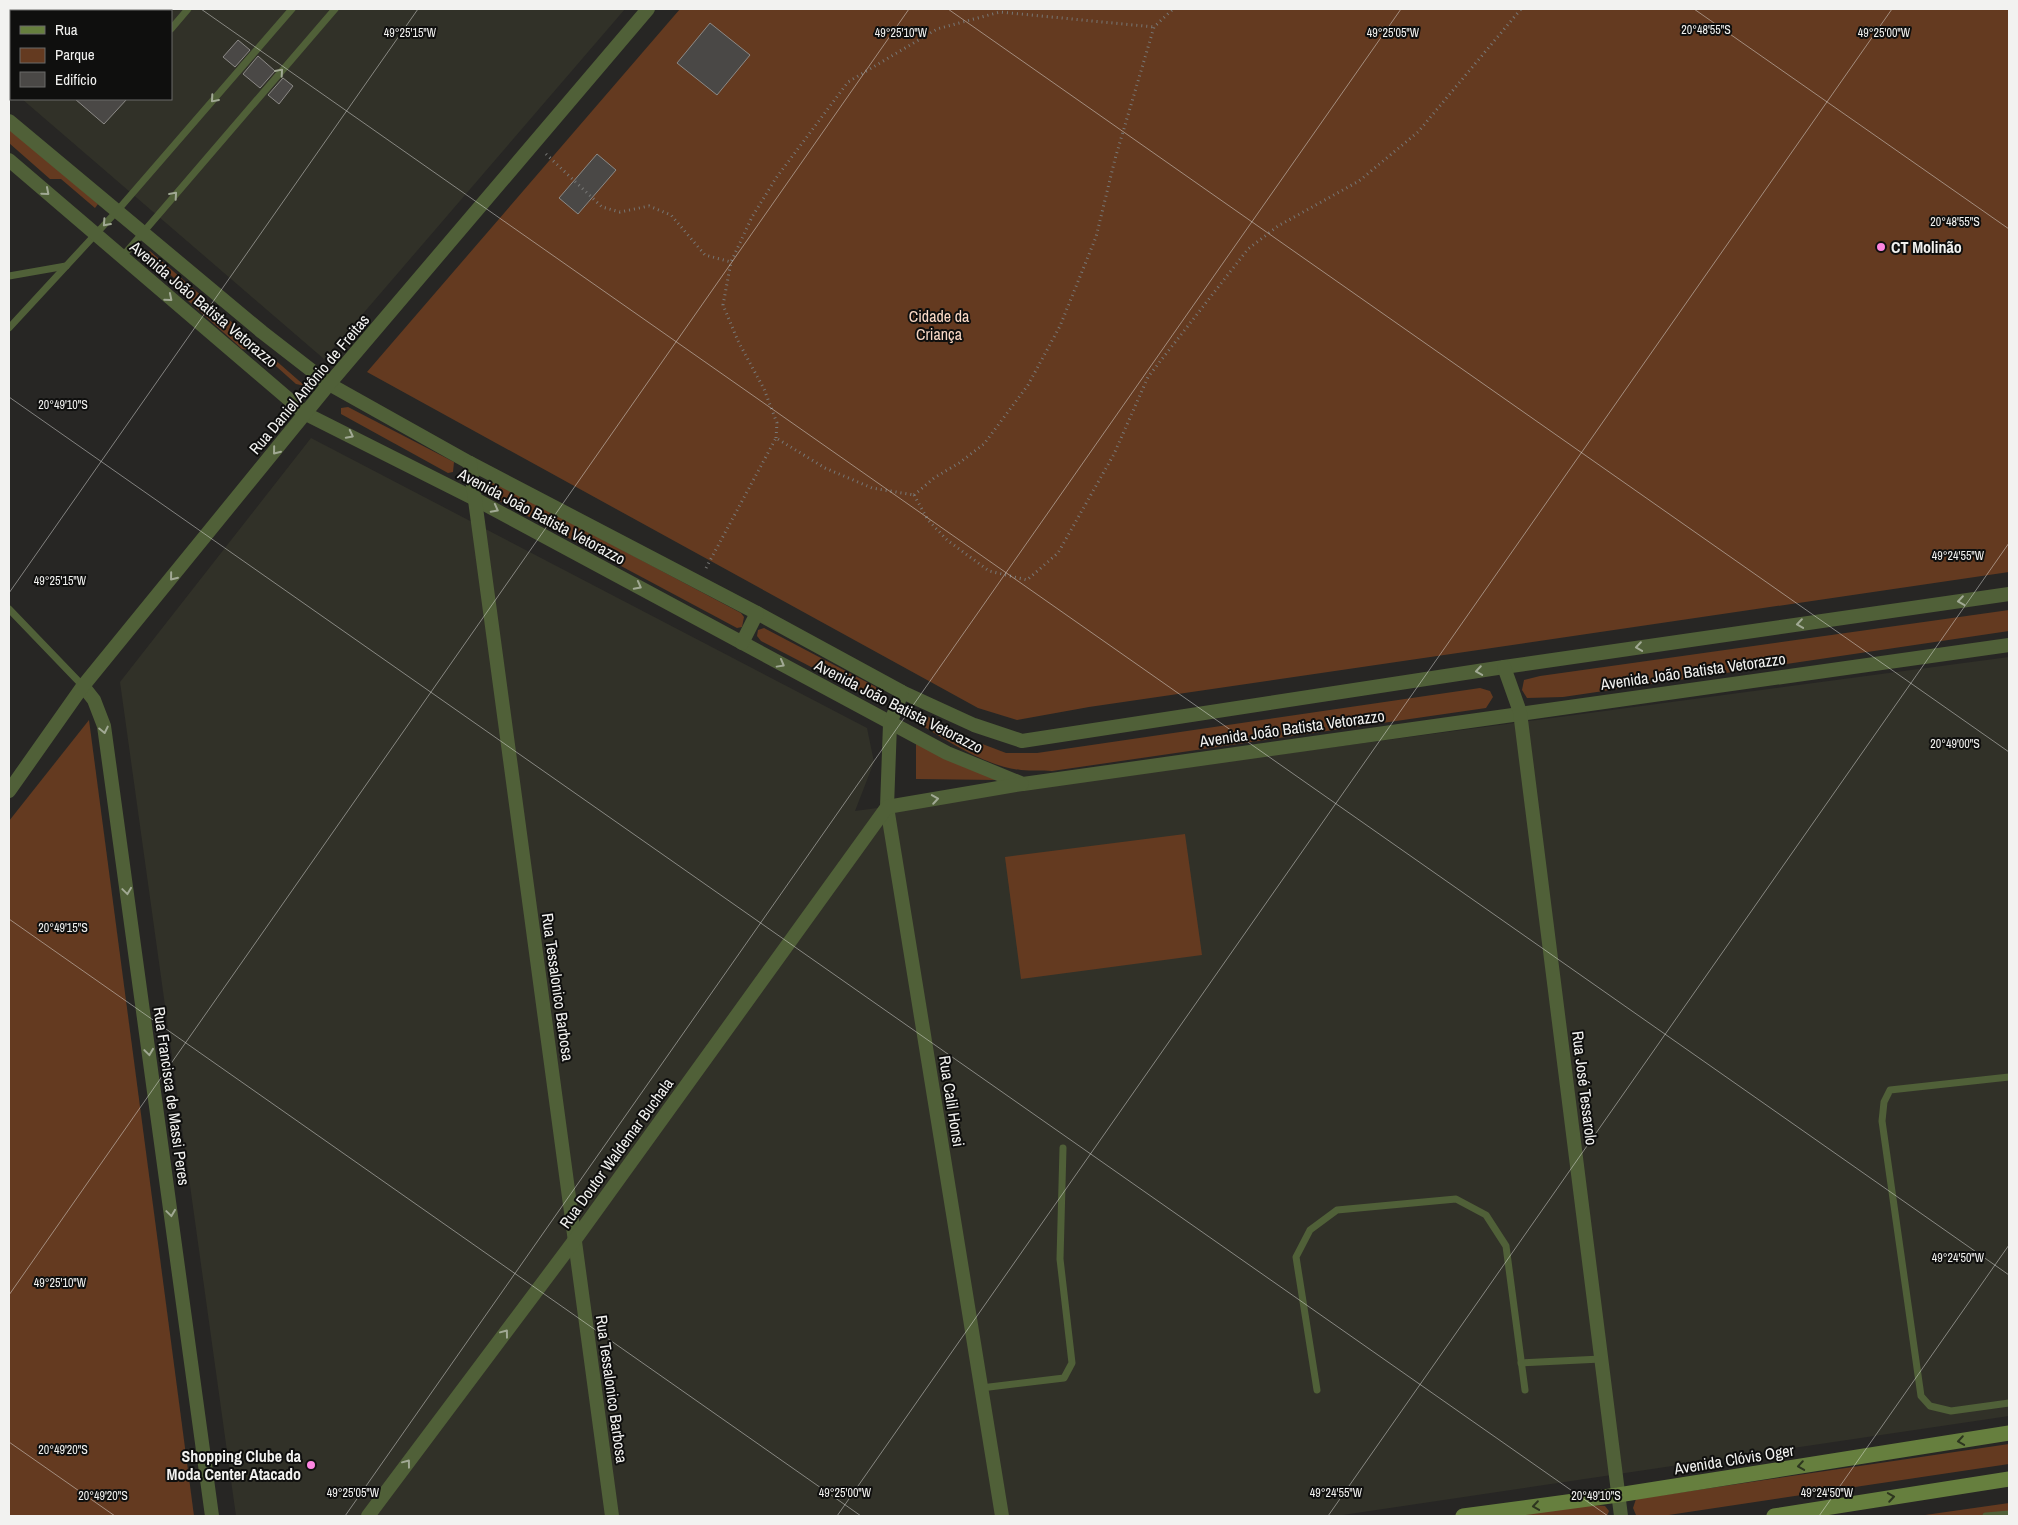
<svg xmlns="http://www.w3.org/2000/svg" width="2018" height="1525" font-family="'Archivo Narrow',sans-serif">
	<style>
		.built { fill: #313128 }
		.green { fill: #643a20 }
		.building { fill: #4a4846; stroke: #8c8a87 }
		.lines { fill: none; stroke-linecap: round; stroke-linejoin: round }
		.path { stroke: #777775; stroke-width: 3; stroke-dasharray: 1 4; stroke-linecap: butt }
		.service { stroke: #506038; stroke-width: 7 }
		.minor { stroke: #506038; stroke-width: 14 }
		.secondary { stroke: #667f3e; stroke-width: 15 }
		.oneway { stroke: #a1a994 }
		.oneway2 { stroke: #2d361f }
		.ticks { fill: none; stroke: #f2f2f0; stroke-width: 1; stroke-opacity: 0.45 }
		.poi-dot { fill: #fd86e1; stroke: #0f0f0e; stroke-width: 2 }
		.labels { text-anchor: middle; stroke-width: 4; stroke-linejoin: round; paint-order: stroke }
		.poi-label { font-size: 16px; font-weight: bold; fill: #f2f2f0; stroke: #0f0f0e; text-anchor: start }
		.street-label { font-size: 16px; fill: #f2f2f0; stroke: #0f0f0e }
		.park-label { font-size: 16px; fill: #fad9c6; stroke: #0f0f0e }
		.ticks-label { font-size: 12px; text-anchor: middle; fill: #f2f2f0; stroke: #0f0f0e; stroke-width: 4; stroke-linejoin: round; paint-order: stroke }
	</style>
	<rect width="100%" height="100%" fill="#272624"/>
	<g class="built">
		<path d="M9,9h616l-301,350 -302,-260h149v-88h-160v79l-2,-3z"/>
		<path d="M311,438l556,290 7,34 -19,49 1154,-154v759l-673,100h-1100l-116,-834z"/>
	</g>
	<g class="green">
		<path d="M680,9h1329v563l-920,135 -72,13 -39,-12 -611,-336z"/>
		<path d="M9,126l89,78 -3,4 -34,-29h-11l-41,-36z"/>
		<path d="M150,251l155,135 -9,-2 -37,-33 -17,-2 -56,-50 -5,-15 -35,-30z"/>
		<path d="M348,407l106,55 -1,10 -5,1 -107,-59v-6z"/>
		<path d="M490,483h6l245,130 3,4 -2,10 -5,1 -247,-132 -3,-4z"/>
		<path d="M2009,610v21l-446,66 -36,1 -5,-8 2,-10 16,-4z"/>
		<path d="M764,628l112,59v10l-5,1 -110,-57 -4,-5 1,-6z"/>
		<path d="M1480,688l10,3 3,6 -7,11 -434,63c-10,-1 -21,0 -31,-1 -38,-4 -76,-31 -108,-50l1,-7 6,-1 44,25 42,16h31z"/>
		<path d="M89,720l105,796h-185v-695z"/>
		<path d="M916,743l81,37 -81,-1z"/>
		<path d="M1185,834l17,121 -181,24 -16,-122z"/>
		<path d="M2009,1444v20l-347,52 -26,-1 -3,-7 3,-9z"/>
		<path d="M2009,1503v13h-91z"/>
		<path d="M1594,1505l11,1 4,5 -2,5h-94z"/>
	</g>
	<g class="building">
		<path d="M710,23l40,32 -33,40 -40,-32z"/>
		<path d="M238,40l12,10 -15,17 -12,-10z"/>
		<path d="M258,56l17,15 -15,17 -17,-14z"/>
		<path d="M283,78l10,8 -14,18 -11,-9z"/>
		<path d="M75,99h52l-23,25z"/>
		<path d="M597,154l19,16 -38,44 -19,-16z"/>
	</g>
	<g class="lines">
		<g class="path">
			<path d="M546,154l56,53 18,5 29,-6 22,9 34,40 26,7"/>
			<path d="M776,438l1,-15 -13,-34 -26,-48 -15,-36 8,-43 21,-45 24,-39 72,-96 89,-53 63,-17 154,15"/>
			<path d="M914,495l14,25 19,20 42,31 38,9 31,-27 56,-99 34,-77 100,-128 30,-23 81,-45 59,-49 103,-123"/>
			<path d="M914,495l20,-17 25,-15 25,-19 44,-59 32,-59 36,-89 19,-78 39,-132 19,-18"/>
			<path d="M706,568l70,-130 49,30 47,20 42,7"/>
		</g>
		<g class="service">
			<path d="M142,9l3,2"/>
			<path d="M171,29l17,-20"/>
			<path d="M122,257l213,-248"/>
			<path d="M9,276l57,-10"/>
			<path d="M9,328l108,-117 175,-202"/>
			<path d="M9,609l74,77"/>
			<path d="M2009,1077l-119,13 -6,12 -2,19 39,275 9,10 21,5 58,-8"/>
			<path d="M1521,1363l80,-4"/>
			<path d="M981,1388l83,-10 8,-15 -12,-104 3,-111"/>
			<path d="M1317,1390l-21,-133 14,-27 27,-20 119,-11 30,16 20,31 19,144"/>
			<path d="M1986,1516l23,-2"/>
		</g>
		<g class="minor">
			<path d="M9,121l253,211 67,52 141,79 287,150 145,79 72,33 48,16 482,-74 505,-73"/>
			<path d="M9,160l297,254 169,85 472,254 76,31 986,-139"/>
			<path d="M470,463l142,1053"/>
			<path d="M742,643l15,-30"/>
			<path d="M1504,667l16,45 101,804"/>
			<path d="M83,686l11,14 10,26 108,790"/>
			<path d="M902,692l-12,32 -3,83 115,709"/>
			<path d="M9,791l74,-105 246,-302 319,-375"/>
			<path d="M368,1516l206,-275 313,-434 135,-23"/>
		</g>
		<g class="secondary">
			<path d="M1463,1516l155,-21 391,-62"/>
			<path d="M1774,1516l235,-37"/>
		</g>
	</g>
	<defs><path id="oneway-chevron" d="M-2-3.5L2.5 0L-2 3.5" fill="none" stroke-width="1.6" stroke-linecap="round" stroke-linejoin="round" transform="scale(1.25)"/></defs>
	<g class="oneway">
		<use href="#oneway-chevron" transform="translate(280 72) rotate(-49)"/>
		<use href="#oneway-chevron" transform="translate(214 99) rotate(131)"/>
		<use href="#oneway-chevron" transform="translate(46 192) rotate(41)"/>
		<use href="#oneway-chevron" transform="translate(174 195) rotate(-49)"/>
		<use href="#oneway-chevron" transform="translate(106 223) rotate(132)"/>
		<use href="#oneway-chevron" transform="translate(169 298) rotate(40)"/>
		<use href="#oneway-chevron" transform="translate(350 435) rotate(27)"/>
		<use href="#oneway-chevron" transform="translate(276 451) rotate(129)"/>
		<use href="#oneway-chevron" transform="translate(495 509) rotate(28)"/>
		<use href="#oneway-chevron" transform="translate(173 577) rotate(129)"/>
		<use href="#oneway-chevron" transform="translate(638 586) rotate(28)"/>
		<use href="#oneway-chevron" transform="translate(1961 601) rotate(172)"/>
		<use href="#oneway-chevron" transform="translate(1800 624) rotate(172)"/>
		<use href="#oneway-chevron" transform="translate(1639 647) rotate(172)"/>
		<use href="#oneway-chevron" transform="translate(781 664) rotate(29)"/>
		<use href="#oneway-chevron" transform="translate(1479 671) rotate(171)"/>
		<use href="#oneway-chevron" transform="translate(104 730) rotate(78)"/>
		<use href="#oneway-chevron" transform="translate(935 799) rotate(-9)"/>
		<use href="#oneway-chevron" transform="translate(127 891) rotate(82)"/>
		<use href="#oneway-chevron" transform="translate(149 1052) rotate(82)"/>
		<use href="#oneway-chevron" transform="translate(171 1213) rotate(82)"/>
		<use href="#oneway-chevron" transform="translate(505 1333) rotate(-53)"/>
		<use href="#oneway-chevron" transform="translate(407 1463) rotate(-53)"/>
	</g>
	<g class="oneway2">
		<use href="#oneway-chevron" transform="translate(1961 1441) rotate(171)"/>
		<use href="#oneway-chevron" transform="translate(1801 1466) rotate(171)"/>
		<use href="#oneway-chevron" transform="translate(1891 1497) rotate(-9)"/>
		<use href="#oneway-chevron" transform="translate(1536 1506) rotate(172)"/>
	</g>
	<path class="ticks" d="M201,9l1808,1266M948,9l1061,743M1694,9l315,220M9,397l1599,1119M9,593l409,-584M9,919l852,597M9,1295l900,-1286M9,1442l106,74M345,1516l1056,-1507M837,1516l1055,-1507M1328,1516l681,-973M1819,1516l190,-271"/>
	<g class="poi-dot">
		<circle cx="1881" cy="247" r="5"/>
		<circle cx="311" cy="1465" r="5"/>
	</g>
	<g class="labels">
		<g class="poi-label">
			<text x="1891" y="253">CT Molinão</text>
			<text x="301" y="1462" text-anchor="end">Shopping Clube da<tspan x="301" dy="18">Moda Center Atacado</tspan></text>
		</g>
		<g class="street-label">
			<text transform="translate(204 304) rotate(40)" y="6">Avenida João Batista Vetorazzo</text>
			<text transform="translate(309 384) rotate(-50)" y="6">Rua Daniel Antônio de Freitas</text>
			<text transform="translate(542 516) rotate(28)" y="6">Avenida João Batista Vetorazzo</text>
			<text transform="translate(1693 671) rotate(-8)" y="6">Avenida João Batista Vetorazzo</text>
			<text transform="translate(899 706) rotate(27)" y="6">Avenida João Batista Vetorazzo</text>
			<text transform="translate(1292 728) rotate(-8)" y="6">Avenida João Batista Vetorazzo</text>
			<text transform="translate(558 987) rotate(82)" y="6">Rua Tessalonico Barbosa</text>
			<text transform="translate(1585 1088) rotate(83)" y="6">Rua José Tessarolo</text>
			<text transform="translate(172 1096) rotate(82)" y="6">Rua Francisca de Massi Peres</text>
			<text transform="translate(952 1101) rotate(81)" y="6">Rua Calil Honsi</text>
			<text transform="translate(616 1153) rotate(-54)" y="6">Rua Doutor Waldemar Buchala</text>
			<text transform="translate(612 1389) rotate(82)" y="6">Rua Tessalonico Barbosa</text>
			<text transform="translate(1734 1459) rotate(-9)" y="6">Avenida Clóvis Oger</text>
		</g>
		<g class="park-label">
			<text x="939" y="322">Cidade da<tspan x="939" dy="18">Criança</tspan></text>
		</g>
	</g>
	<g class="ticks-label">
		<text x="1706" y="34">20°48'55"S</text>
		<text x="410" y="37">49°25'15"W</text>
		<text x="901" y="37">49°25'10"W</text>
		<text x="1393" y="37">49°25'05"W</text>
		<text x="1884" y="37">49°25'00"W</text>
		<text x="1955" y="226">20°48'55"S</text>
		<text x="63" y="409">20°49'10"S</text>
		<text x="1958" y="560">49°24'55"W</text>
		<text x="60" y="585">49°25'15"W</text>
		<text x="1955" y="748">20°49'00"S</text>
		<text x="63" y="932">20°49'15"S</text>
		<text x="1958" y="1262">49°24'50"W</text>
		<text x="60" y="1287">49°25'10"W</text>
		<text x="63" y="1454">20°49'20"S</text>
		<text x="353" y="1497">49°25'05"W</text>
		<text x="845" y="1497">49°25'00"W</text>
		<text x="1336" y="1497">49°24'55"W</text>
		<text x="1827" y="1497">49°24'50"W</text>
		<text x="103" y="1500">20°49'20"S</text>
		<text x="1596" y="1500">20°49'10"S</text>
	</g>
	<rect width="2018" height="1525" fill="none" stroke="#f2f2f0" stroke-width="20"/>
	<rect x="10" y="10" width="162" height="90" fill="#0f0f0e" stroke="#6a6a68"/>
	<rect x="20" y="26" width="25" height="8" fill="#667f3e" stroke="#6a6a68"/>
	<text x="55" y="35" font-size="15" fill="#f2f2f0">Rua</text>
	<rect x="20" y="48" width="25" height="15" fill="#643a20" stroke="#6a6a68"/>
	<text x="55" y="60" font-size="15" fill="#f2f2f0">Parque</text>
	<rect x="20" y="72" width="25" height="15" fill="#4a4846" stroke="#6a6a68"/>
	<text x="55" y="85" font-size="15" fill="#f2f2f0">Edifício</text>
</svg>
